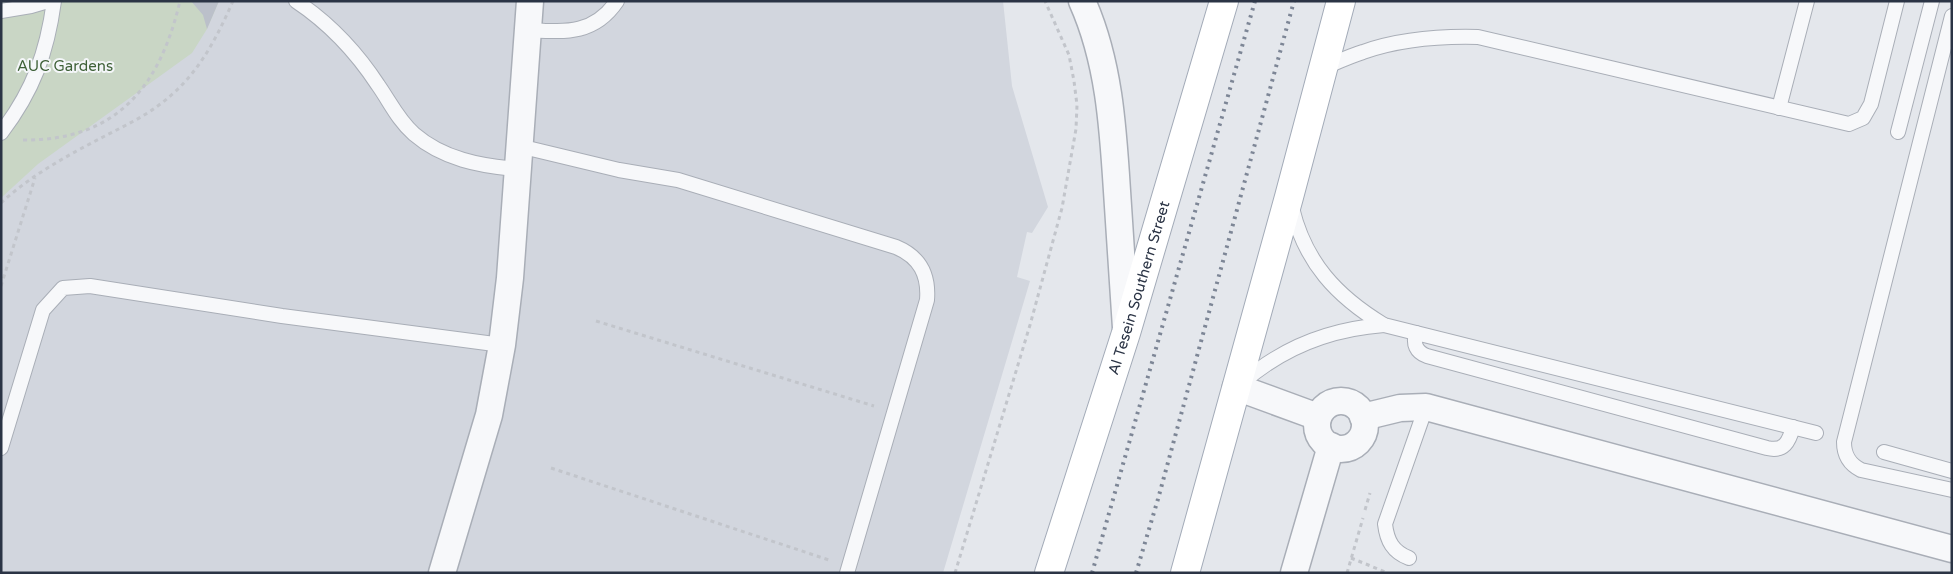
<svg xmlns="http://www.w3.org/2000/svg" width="1953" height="574" font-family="'Varela Round',sans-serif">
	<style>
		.built { fill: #d2d6de }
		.green { fill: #c9d6c5 }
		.building { fill: #bbc0ca }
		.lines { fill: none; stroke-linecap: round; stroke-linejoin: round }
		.lane-casing { stroke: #a9aeb7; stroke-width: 16 }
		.street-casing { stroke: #a9aeb7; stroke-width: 29 }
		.primary-casing { stroke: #a3abb8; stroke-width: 30 }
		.path { stroke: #c2c5cb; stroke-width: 3; stroke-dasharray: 4 4; stroke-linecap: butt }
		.lane { stroke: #f7f8fa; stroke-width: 14 }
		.street { stroke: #f7f8fa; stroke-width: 26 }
		.primary { stroke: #fff; stroke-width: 28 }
		.rail { stroke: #7d8696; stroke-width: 4; stroke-dasharray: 2.5 5; stroke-linecap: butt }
		.labels { text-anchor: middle; stroke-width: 4; stroke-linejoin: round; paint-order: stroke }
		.park-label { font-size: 15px; fill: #3f6138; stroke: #f4f6f9 }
		.street-label { font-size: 15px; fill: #2b3445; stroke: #f4f6f9 }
	</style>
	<rect width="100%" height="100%" fill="#e4e7ec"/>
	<path class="built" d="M1,1h1002l9,85 36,121 -16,26 -5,-1 -10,45 13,4 -87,292h-942z"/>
	<path class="green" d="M1,1h218l-12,28 -15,24 -154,111 -37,34z"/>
	<path class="building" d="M191,1h28l-12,28 -4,-14z"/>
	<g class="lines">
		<g class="lane-casing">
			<g id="lane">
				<path d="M296,1c33,22 61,52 82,84 12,17 20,35 36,49 29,25 66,32 103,35"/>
				<path d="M1,11l30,-5 17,-5"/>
				<path d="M1952,16l-108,426c0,13 5,22 17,28l91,20"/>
				<path d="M528,30c37,2 66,5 89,-29"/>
				<path d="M1323,68c14,-6 27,-12 40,-16 37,-13 76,-16 115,-15l371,87 14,-6 8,-14 26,-103"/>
				<path d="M1779,108l28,-107"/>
				<path d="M1898,132l34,-131"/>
				<path d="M1,133c32,-42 46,-80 53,-132"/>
				<path d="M519,146l100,24 59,10 218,67c24,10 33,28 31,53l-80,273"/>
				<path d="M1292,208c13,54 44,88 92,117l432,108"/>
				<path d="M1416,333c-3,11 0,19 11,23l340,92c17,4 22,-6 26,-21"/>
				<path d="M1242,383c41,-36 88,-54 142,-58"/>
				<path d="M1,448l42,-138 20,-22 27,-2 192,30 220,29"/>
				<path d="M1884,452l68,19"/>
				<path d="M1409,558c-16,-6 -22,-17 -24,-34l41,-117"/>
			</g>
		</g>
		<g class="street-casing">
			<g id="street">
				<path d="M1082,1c27,60 31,126 35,190 3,46 6,92 9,137"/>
				<path d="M1236,387l82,30"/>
				<circle cx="1341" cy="425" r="24"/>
				<path d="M1363,417l37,-9 26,-1 526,142"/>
				<path d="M442,573l47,-158 13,-70 8,-67 20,-277"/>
				<path d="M1294,573l37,-127"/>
			</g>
		</g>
		<g class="primary-casing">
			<g id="primary">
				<path id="s1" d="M1049,573l77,-240 98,-332"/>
				<path d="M1185,573l104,-376 52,-196"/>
			</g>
		</g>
		<g class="path">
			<path d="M23,140c93,1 137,-53 157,-139"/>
			<path d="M1,203c29,-27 67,-48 102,-66 19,-10 39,-19 56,-32 37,-27 56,-63 74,-104"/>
			<path d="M1,286l34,-108"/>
			<path d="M596,321l278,85"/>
			<path d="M551,468l278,92"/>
			<path d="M1365,510l5,-17"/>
			<path d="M1351,558l37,15"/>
			<path d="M955,573l75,-248 32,-117 14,-79 1,-24 -3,-24 -5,-26 -24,-54"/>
			<path d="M1347,573l16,-55"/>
		</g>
		<use href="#lane" class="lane"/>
		<use href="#street" class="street"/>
		<use href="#primary" class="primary"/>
		<g class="rail">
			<path d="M1092,573l163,-572"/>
			<path d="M1136,573l22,-74 136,-498"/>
		</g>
	</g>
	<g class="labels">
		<g class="park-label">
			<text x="65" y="71">AUC Gardens</text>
		</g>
		<g class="street-label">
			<text dy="5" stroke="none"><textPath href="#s1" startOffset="299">Al Tesein Southern Street</textPath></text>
		</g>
	</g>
	<rect width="1953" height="574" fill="none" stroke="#2b3445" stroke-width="5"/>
</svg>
